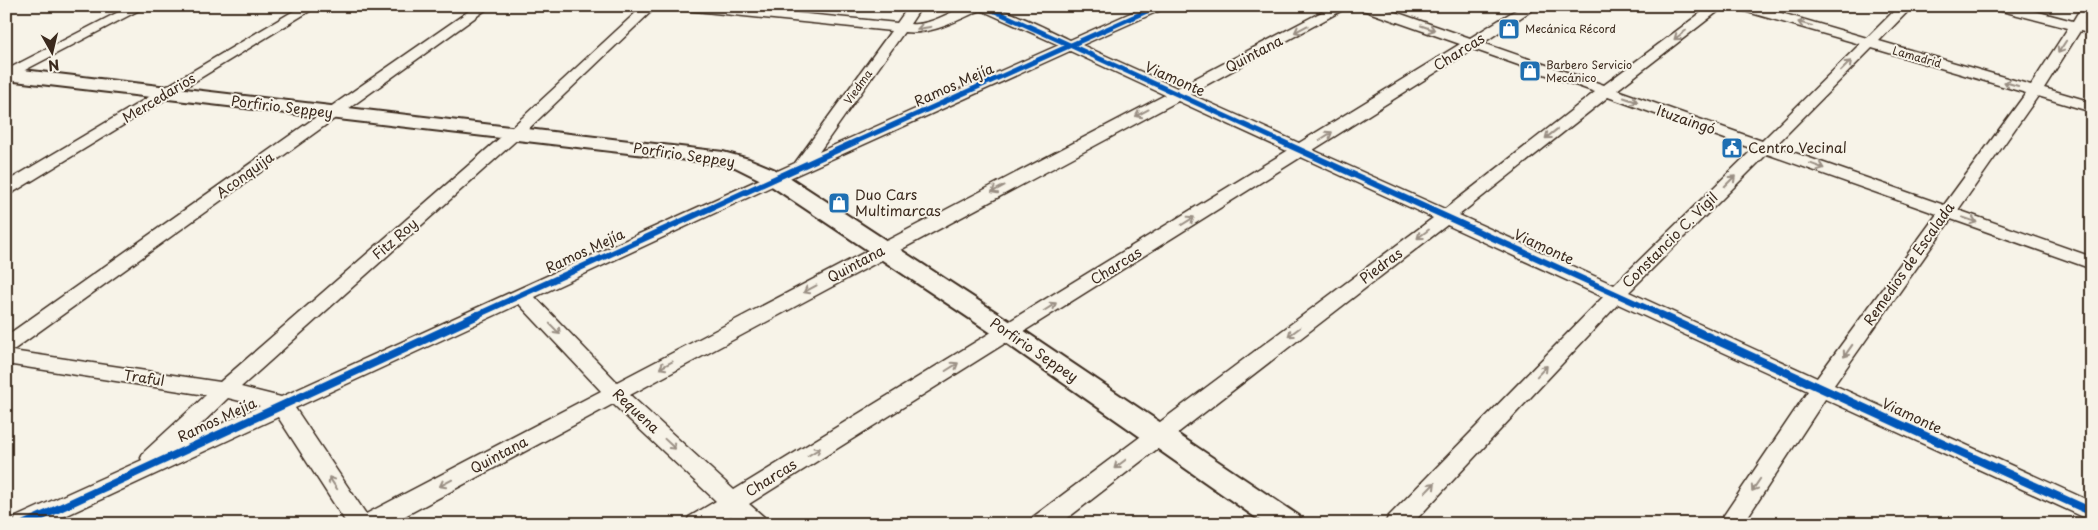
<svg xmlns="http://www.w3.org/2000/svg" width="2098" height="530" font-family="'Playpen Sans',sans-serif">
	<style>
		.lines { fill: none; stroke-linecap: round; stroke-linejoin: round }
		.minor-casing { stroke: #3b2a1e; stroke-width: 3 }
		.major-casing { stroke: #3b2a1e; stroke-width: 4 }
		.minor { fill: #f7f3e8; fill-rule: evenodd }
		.major { fill: #f7f3e8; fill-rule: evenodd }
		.cycleway-far2-casing { stroke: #f7f3e8; stroke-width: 8 }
		.cycleway-far1-casing { stroke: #f7f3e8; stroke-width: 9 }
		.cycleway-casing { stroke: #f7f3e8; stroke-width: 11 }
		.cycleway-far2 { stroke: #0057b8; stroke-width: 5 }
		.cycleway-far1 { stroke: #0057b8; stroke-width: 6 }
		.cycleway { stroke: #0057b8; stroke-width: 8 }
		.oneway { stroke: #998e83 }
		.labels { text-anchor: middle; stroke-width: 4; stroke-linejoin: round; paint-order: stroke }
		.far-poi-label { font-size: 11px; fill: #3b2a1e; stroke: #f7f3e8; text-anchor: start }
		.far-street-label { font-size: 11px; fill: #3b2a1e; stroke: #f7f3e8 }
		.street-label { font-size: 14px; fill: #3b2a1e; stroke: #f7f3e8 }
		.poi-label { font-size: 14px; fill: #3b2a1e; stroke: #f7f3e8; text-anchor: start }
	</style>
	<rect width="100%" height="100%" fill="#f7f3e8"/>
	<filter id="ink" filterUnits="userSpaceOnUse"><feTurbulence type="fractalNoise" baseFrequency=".02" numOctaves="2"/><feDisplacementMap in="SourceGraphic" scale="10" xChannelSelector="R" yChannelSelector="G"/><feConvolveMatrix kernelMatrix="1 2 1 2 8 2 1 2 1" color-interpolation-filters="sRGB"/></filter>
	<g filter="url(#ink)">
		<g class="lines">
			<g class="minor-casing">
				<g id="minor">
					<path d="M130,6h17l-141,74v-10z"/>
					<path d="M302,6h16l-306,187 -6,1v-12z"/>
					<path d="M476,6h15l-479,345 208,31 289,-252 134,-124h14l-136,130 -280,251 40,10 514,-234 96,-132 -206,-21 -6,-4h48l170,17 12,-17h13l-12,18c20,2 36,-11 55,-17 30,-7 77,20 105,33l76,-34h18l-1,3 -81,36 95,43 156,-82h17l-160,88 109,49 161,-99 -100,-35 -1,-3h19l92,32 52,-32h16l-55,37 121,42 106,-79h15l-108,84 145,51 98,-97 -123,-35 -1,-3h21l110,32 32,-32h14l-34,35 152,44 37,-57 -74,-19 -1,-3h23l57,15 9,-15h10v6l-8,12 8,2v8l-12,-3 -36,57 48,14v10l-54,-16 -80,114 134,47v12l-141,-50 -117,166 258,117v19l-267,-122 -82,125h-25l90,-133 -190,-87 -206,220h-27l3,-7 215,-220 -156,-72 -387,299h-30l3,-7 400,-299 -132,-61 -552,347 15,13 3,7h-28l-8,-8 -13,8h-32l3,-7 27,-16 -103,-97 -223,120h-43l-69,-107 -230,107h-35l3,-7 126,-57 -1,-2 3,-6 62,-57 -200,-31v-28l320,-226zM981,10l78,35 -240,107 85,-120c28,3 52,-11 77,-22zM1872,48l154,45 -82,112 -169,-59zM1473,49l122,43 -150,117 -132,-59zM1070,51l95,44 -548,287 -82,-85 246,-115zM1608,97l145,52 -139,136 -155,-70zM1178,101l109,50 -553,339 -104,-95zM1767,154l170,60 -120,164 -188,-86zM519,304l82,87 -235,123 -71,-106zM228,398l32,8 -76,35z"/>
				</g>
			</g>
			<g class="major-casing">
				<path id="major" d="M6,68l717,84 26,7 34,14 234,153 282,190 4,8h-38l-266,-186 -232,-155 -32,-16 -13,-3 -716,-84z"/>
			</g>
			<use href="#minor" class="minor"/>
			<use href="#major" class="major"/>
			<g class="cycleway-far2-casing">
				<g id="cycleway-far2">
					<path d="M984,6l298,136"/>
					<path d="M855,142l303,-136"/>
				</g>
			</g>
			<g class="cycleway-far1-casing">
				<g id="cycleway-far1">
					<path d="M1280,141l384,175"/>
					<path d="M475,316l382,-175"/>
				</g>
			</g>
			<g class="cycleway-casing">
				<g id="cycleway">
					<path d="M1661,315l431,197"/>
					<path d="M25,524l453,-209"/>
				</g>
			</g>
			<use href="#cycleway-far2" class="cycleway-far2"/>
			<use href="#cycleway-far1" class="cycleway-far1"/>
			<use href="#cycleway" class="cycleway"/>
		</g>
		<defs><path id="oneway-shaft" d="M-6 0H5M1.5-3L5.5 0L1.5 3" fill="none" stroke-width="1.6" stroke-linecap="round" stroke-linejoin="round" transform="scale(1.25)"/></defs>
		<g class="oneway">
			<use href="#oneway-shaft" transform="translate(1805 24) rotate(-164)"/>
			<use href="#oneway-shaft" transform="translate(924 28) rotate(170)"/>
			<use href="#oneway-shaft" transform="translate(1428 28) rotate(19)"/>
			<use href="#oneway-shaft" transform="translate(1301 29) rotate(152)"/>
			<use href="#oneway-shaft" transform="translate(1680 35) rotate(143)"/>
			<use href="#oneway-shaft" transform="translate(2062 47) rotate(123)"/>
			<use href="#oneway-shaft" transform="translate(1846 66) rotate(-45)"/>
			<use href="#oneway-shaft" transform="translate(2011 84) rotate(-164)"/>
			<use href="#oneway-shaft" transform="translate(1631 100) rotate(19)"/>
			<use href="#oneway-shaft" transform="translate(1142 113) rotate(152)"/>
			<use href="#oneway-shaft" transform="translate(1551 134) rotate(142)"/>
			<use href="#oneway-shaft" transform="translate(1326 136) rotate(-32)"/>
			<use href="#oneway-shaft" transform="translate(1817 166) rotate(20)"/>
			<use href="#oneway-shaft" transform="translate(1730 181) rotate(-45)"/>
			<use href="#oneway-shaft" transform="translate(998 189) rotate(152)"/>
			<use href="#oneway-shaft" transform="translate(1970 220) rotate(19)"/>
			<use href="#oneway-shaft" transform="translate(1188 221) rotate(-32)"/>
			<use href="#oneway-shaft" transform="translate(1423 234) rotate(143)"/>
			<use href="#oneway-shaft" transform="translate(810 289) rotate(152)"/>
			<use href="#oneway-shaft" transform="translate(1050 307) rotate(-32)"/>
			<use href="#oneway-shaft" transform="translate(555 329) rotate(46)"/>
			<use href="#oneway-shaft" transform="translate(1294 332) rotate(143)"/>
			<use href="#oneway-shaft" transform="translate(1848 351) rotate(125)"/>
			<use href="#oneway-shaft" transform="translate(666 365) rotate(152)"/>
			<use href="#oneway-shaft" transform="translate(952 367) rotate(-32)"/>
			<use href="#oneway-shaft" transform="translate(1542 371) rotate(-46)"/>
			<use href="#oneway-shaft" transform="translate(670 444) rotate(43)"/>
			<use href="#oneway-shaft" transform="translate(814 452) rotate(-32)"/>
			<use href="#oneway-shaft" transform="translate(1120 464) rotate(143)"/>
			<use href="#oneway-shaft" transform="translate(333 483) rotate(-124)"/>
			<use href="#oneway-shaft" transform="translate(446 483) rotate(152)"/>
			<use href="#oneway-shaft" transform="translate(1756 485) rotate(124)"/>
			<use href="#oneway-shaft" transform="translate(1430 488) rotate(-46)"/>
		</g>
	</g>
	<defs>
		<g id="shop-square" transform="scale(1.125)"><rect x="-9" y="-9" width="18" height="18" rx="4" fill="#1f6fb2" stroke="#f7f3e8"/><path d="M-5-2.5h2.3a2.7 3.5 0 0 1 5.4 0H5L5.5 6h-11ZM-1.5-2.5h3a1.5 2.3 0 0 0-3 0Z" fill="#fff"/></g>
		<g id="civic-square" transform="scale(1.125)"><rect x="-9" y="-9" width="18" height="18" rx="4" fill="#1f6fb2" stroke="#f7f3e8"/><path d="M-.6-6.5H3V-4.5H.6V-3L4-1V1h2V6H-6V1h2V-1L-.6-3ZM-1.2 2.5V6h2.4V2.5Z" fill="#fff"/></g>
	</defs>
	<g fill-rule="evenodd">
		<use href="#shop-square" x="1509" y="29"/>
		<use href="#shop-square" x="1530" y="71"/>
		<use href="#civic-square" x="1732" y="148"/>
		<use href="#shop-square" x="839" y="203"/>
	</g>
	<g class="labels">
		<g class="far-poi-label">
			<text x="1525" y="33">Mecánica Récord</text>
			<text x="1546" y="69">Barbero Servicio<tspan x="1546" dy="13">Mecánico</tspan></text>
		</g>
		<g class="far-street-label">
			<text transform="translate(1917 57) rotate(16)" y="4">Lamadrid</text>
			<text transform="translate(858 87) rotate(-54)" y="4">Viedma</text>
		</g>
		<g class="street-label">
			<text transform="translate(1459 52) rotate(-32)" y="5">Charcas</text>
			<text transform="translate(1254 54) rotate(-28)" y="5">Quintana</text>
			<text transform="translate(1175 79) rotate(24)" y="5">Viamonte</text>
			<text transform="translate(954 85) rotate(-24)" y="5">Ramos Mejía</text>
			<text transform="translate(159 98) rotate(-31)" y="5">Mercedarios</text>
			<text transform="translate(282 107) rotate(7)" y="5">Porfirio Seppey</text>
			<text transform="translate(1686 120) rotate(19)" y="5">Ituzaingó</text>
			<text transform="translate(684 155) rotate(8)" y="5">Porfirio Seppey</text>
			<text transform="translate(245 175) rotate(-36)" y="5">Aconquija</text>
			<text transform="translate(395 239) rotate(-41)" y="5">Fitz Roy</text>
			<text transform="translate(1670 240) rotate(-45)" y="5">Constancio C. Vigil</text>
			<text transform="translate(1544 247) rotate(25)" y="5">Viamonte</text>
			<text transform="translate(585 251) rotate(-25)" y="5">Ramos Mejía</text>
			<text transform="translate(856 264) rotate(-28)" y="5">Quintana</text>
			<text transform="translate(1909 264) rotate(-55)" y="5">Remedios de Escalada</text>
			<text transform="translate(1116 266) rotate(-32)" y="5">Charcas</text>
			<text transform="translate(1381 266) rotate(-37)" y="5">Piedras</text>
			<text transform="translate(1034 350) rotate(34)" y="5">Porfirio Seppey</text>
			<text transform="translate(144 378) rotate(9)" y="5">Traful</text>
			<text transform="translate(636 411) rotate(43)" y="5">Requena</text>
			<text transform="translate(1912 416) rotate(25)" y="5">Viamonte</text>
			<text transform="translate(217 420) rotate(-25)" y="5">Ramos Mejía</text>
			<text transform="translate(499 455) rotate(-28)" y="5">Quintana</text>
			<text transform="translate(771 478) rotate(-32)" y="5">Charcas</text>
		</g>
		<g class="poi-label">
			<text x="1748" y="153">Centro Vecinal</text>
			<text x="855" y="200">Duo Cars<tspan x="855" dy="16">Multimarcas</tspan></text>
		</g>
	</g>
	<rect width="2098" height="530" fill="none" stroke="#f7f3e8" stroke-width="25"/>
	<rect x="12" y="12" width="2073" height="505" fill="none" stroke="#3b2a1e" stroke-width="2" filter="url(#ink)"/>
	<g transform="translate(52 52) rotate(172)" stroke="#f7f3e8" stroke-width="4" paint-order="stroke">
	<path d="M0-4L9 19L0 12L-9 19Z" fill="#3b2a1e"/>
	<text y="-8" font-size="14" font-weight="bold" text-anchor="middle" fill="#3b2a1e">N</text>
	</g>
</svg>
